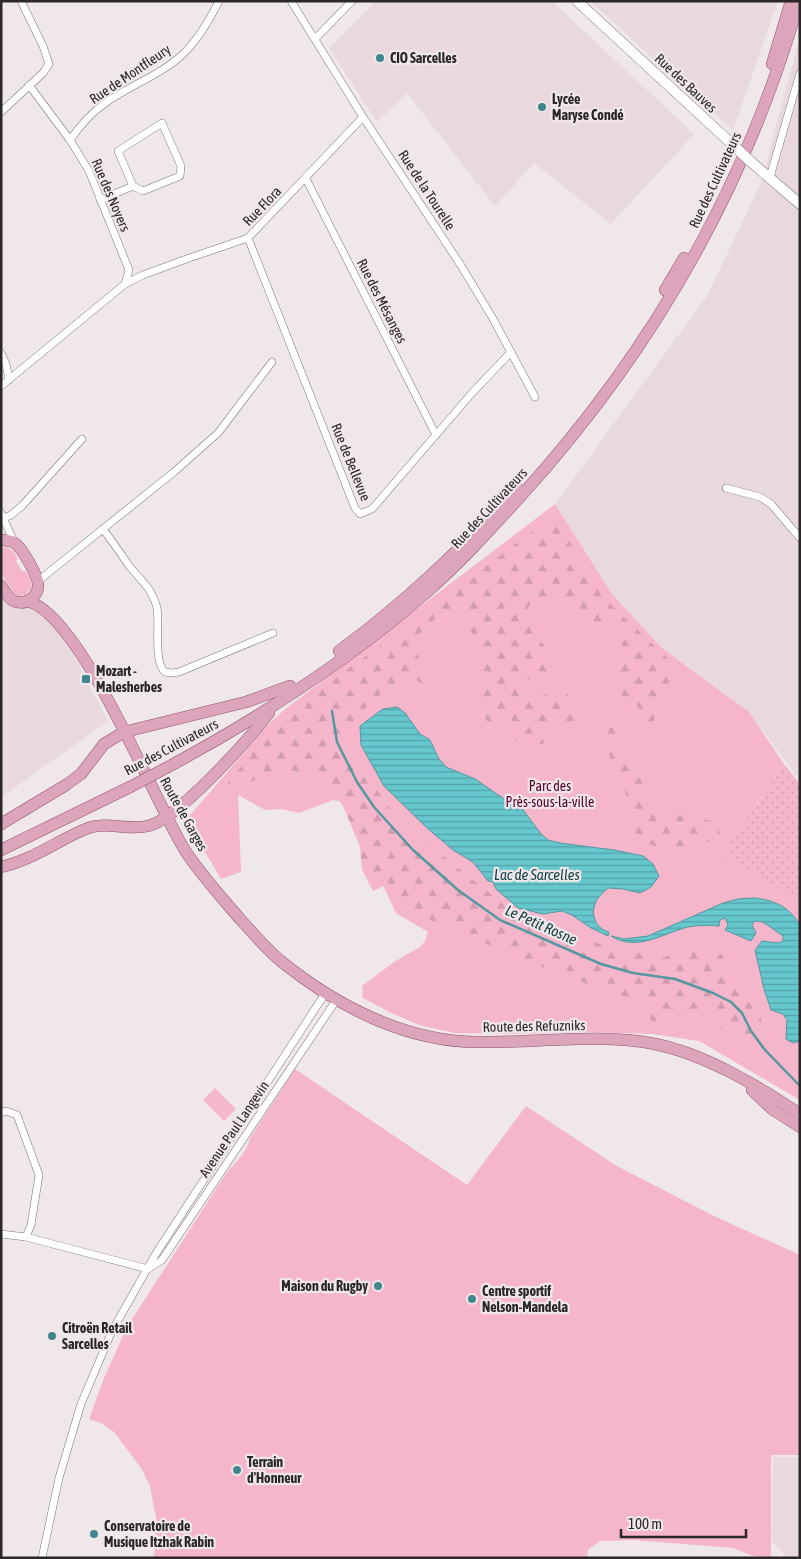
<svg xmlns="http://www.w3.org/2000/svg" width="801" height="1559" font-family="'Asap Condensed',sans-serif">
	<style>
		.built { fill: #e9d8de }
		.green { fill: #f5b6cc }
		.forest { fill: url(#forest-firs) }
		.garden { fill: url(#garden-dots) }
		.water { fill: url(#water-rules); stroke: #54989d }
		.lines { fill: none; stroke-linecap: round; stroke-linejoin: round }
		.stream { stroke: #54989d; stroke-width: 2.5 }
		.street-casing { stroke: #7b7375; stroke-width: 8 }
		.secondary-casing { stroke: #7b7375; stroke-width: 11 }
		.primary-casing { stroke: #90526b; stroke-width: 12 }
		.street { stroke: #fff; stroke-width: 7 }
		.secondary { stroke: #fff; stroke-width: 10 }
		.primary { stroke: #dda5bc; stroke-width: 11 }
		.secondary-bridge-casing { stroke: #7b7375; stroke-width: 11; stroke-linecap: butt }
		.primary-bridge-casing { stroke: #90526b; stroke-width: 12; stroke-linecap: butt }
		.secondary-bridge { stroke: #fff; stroke-width: 10 }
		.primary-bridge { stroke: #dda5bc; stroke-width: 11 }
		.poi-dot { fill: #3f878c; stroke: #f0e7ea; stroke-width: 2 }
		.labels { text-anchor: middle; stroke-width: 4.5; stroke-linejoin: round; paint-order: stroke }
		.poi-label { font-size: 14px; font-weight: bold; fill: #2a2728; stroke: #f0e7ea; text-anchor: start }
		.street-label { font-size: 14px; fill: #2a2728; stroke: #f0e7ea }
		.park-label { font-size: 14px; fill: #56002e; stroke: #f0e7ea }
		.water-label { font-size: 15px; font-style: italic; fill: #134144; stroke: #f0e7ea }
	</style>
	<defs>
		<pattern id="forest-firs" width="22" height="20" patternUnits="userSpaceOnUse" patternTransform="scale(1.25)"><rect width="22" height="20" fill="#f5b6cc"/><path d="M5 1l3.5 6h-7zM16 11l3.5 6h-7z" fill="#d29caf"/></pattern>
		<pattern id="garden-dots" width="8" height="8" patternUnits="userSpaceOnUse" patternTransform="scale(1.25)"><rect width="8" height="8" fill="#f5b6cc"/><path d="M2 2h.1M6 6h.1" fill="none" stroke="#d29caf" stroke-width="1.8" stroke-linecap="round"/></pattern>
		<pattern id="water-rules" width="6" height="5" patternUnits="userSpaceOnUse" patternTransform="scale(1.25)"><rect width="6" height="5" fill="#66c8cf"/><path d="M0 2.5h6" fill="none" stroke="#54a2a8"/></pattern>
	</defs>
	<rect width="100%" height="100%" fill="#f0e7ea"/>
	<g class="built">
		<path d="M376,1h176l142,133 -83,90 -77,-61 -39,43 -88,-113 -30,29 -48,-74z"/>
		<path d="M590,1h188l-45,129 -39,-34z"/>
		<path d="M800,36v745l-51,-69 -87,-64 -50,-54 -57,-90 152,-208 54,-113z"/>
		<path d="M1,559l22,20 32,41 53,101 -107,76z"/>
		<path d="M773,1457h27v101h-12l-16,-16z"/>
	</g>
	<g class="green">
		<path d="M555,504l57,90 50,54 87,64 35,52 -33,49 -18,21 44,51 23,14v201l-101,-59 -47,-7 -61,-2 -88,2 -48,-1 -36,-8 -30,-13 -26,-14 -1,-12 32,-24 26,-15 5,-6 3,-9 -32,-19 -52,-111 -11,-2 -34,13 -18,-4 -16,1 -27,-15 3,77 -20,7 -35,-59 82,-95 16,-15z"/>
		<path d="M6,547l7,4 5,8 -2,2 6,10h3l5,7 2,9 -7,8 -7,1 -3,-2 -14,-21v-25z"/>
		<path d="M295,1069l172,116 59,-79 89,59 97,50 88,40v200h-29v103h-13l-25,-10 -100,-8 -33,1 -12,9 -1,8h-433l2,-40 -6,-32 -9,-18 -27,-36 -13,-9 -12,-4 15,-41 23,-51 98,-152c9,-12 22,-22 25,-37z"/>
		<path d="M215,1088l21,21 -12,12 -21,-21z"/>
	</g>
	<g class="forest">
		<path d="M553,516l55,86 69,65 -1,5 -11,15 -11,33 -8,7 -7,-9 -1,-11 -3,-4 -10,-4c-3,-4 -6,-9 -6,-14 -2,-16 11,-50 -8,-61 -6,-3 -24,0 -32,0l-3,-5 -8,-20 -11,-7 -26,10c-18,32 25,37 22,68l-11,5 -20,6 -5,9 5,10 4,1 21,-7h20l6,5 4,24 -3,3 -6,3 -11,-15 -7,3 2,15 -3,9c-6,2 -13,6 -19,6 -15,0 -22,-12 -18,-25l-2,-2 -18,7c-24,-27 -11,-34 -12,-65 0,-17 -13,-39 -23,-52l-19,6 -24,23c1,4 1,9 2,13 5,12 19,20 13,34l-21,-9h-4l-36,27 -23,39 9,21 31,36 13,20 104,83 38,17 36,13 30,14 58,10 22,-5 27,-2 9,5 19,37 15,11 5,15v14l-30,6 -26,-27 -10,-1 -27,11 -13,2 -6,-5 -1,-14c-77,-23 -150,-55 -224,-87h-12l-28,-31 -11,5 -11,-21 -2,-23 -17,-41 -16,-20 -12,-11 -25,-5 -23,4 -22,11 -25,8 50,-63 18,-16z"/>
		<path d="M609,728h5l9,22 7,9 21,41 9,8 13,5 38,8 8,6 1,8 -4,4 -28,9 -33,-2 -10,-3 -8,-6 -14,-54 -14,-27 -2,-14z"/>
	</g>
	<path class="garden" d="M784,764l16,20v115l-73,-41 6,-24 18,-21z"/>
	<g class="water">
		<path d="M397,707l8,6 15,21 10,6 9,19 7,8 29,12 35,24 11,4 20,27 7,6 12,3 54,7 29,6 10,8 6,12 -8,11 -11,6 -17,-4 -15,-1c-3,3 -7,6 -9,9 -10,12 -6,31 10,35l-1,4 -17,-8 -19,-13 -10,-4 -19,3 -25,-6 -22,-19 -3,-7 -5,-1 -15,-19 -20,-12 -27,-23 -42,-41 -23,-41 -1,-19 23,-17z"/>
		<path d="M753,898c22,2 35,8 47,27v116l-7,2 -7,-4 1,-19 -4,-6 -12,-4 -7,-21 -9,-39 7,-9 16,2 5,-2v-5l-20,-14 -8,-1 -3,4 4,8 -5,8 -26,-11 3,-5 -3,-7 -5,2 -1,6c-10,-1 -21,-1 -31,1 -27,7 -51,25 -77,9l13,3 24,-3 75,-33 15,-4z"/>
	</g>
	<g class="lines">
		<path class="stream" d="M332,711l5,31 20,40 17,25 39,43 45,40 42,30 101,44 32,9 42,6 38,14 18,9 11,11 9,18 14,19 35,36"/>
		<g class="street-casing">
			<g id="street">
				<path d="M291,1l72,116 97,147 32,53 43,80"/>
				<path d="M315,39l37,-38"/>
				<path d="M29,85l41,55 19,31 40,99 -4,14"/>
				<path d="M1,112l42,-39 6,-9 -6,-18 -22,-45"/>
				<path d="M70,140c9,-13 20,-26 34,-36 24,-18 55,-28 78,-49 16,-15 27,-34 37,-54"/>
				<path d="M770,177l30,-104"/>
				<path d="M306,179l130,256"/>
				<path d="M100,200l33,-14 10,5 37,-15 1,-10 -19,-43 -44,28 15,35"/>
				<path d="M248,238l107,270 5,6 12,-5 100,-116 39,-41"/>
				<path d="M1,353l5,11 3,16"/>
				<path d="M1,386l124,-102 18,-9 46,-17 59,-20 115,-121"/>
				<path d="M726,488l34,9 11,7 29,34"/>
				<path d="M1,513l13,29"/>
				<path d="M4,518l7,-3 11,-9 60,-67"/>
				<path d="M103,529c9,12 18,25 27,38 11,13 23,23 27,41 3,16 -4,54 8,64l6,1 8,-1 94,-39"/>
				<path d="M38,583l5,-6 131,-105 44,-39 54,-71"/>
				<path d="M1,1113l5,-2 11,4 22,60 -8,50 -5,12 122,32"/>
				<path d="M1,1234l25,3"/>
				<path d="M148,1269l14,-9 175,-261"/>
				<path d="M42,1558l17,-80 22,-74 31,-73 43,-76 171,-263"/>
			</g>
		</g>
		<g class="secondary-casing">
			<g id="secondary">
				<path d="M577,1l156,144"/>
				<path d="M750,161l50,43"/>
			</g>
		</g>
		<g class="primary-casing">
			<g id="primary">
				<path d="M772,64l19,-63"/>
				<path d="M665,290l19,-32"/>
				<path d="M1,540c6,0 11,1 15,4 7,6 22,32 22,40 1,13 -13,22 -24,17 -6,-3 -9,-10 -13,-15"/>
				<path d="M27,601c54,12 127,201 159,251 16,24 36,46 54,67 14,15 27,31 42,43 56,45 125,80 197,80 56,1 122,-9 176,2 50,10 103,42 145,70"/>
				<path d="M339,651c65,-47 123,-104 179,-162"/>
				<path d="M168,767c91,-49 180,-106 259,-175 33,-29 63,-62 93,-95 130,-143 226,-309 279,-496"/>
				<path d="M1,824l65,-39 15,-11 23,-30 20,-12 122,-30 44,-16"/>
				<path d="M1,850l129,-63"/>
				<path d="M1,867c32,-7 57,-27 87,-39 20,-7 40,3 60,-2 30,-7 100,-86 121,-113"/>
				<path d="M752,1090l20,19 28,18"/>
			</g>
		</g>
		<use href="#street" class="street"/>
		<use href="#secondary" class="secondary"/>
		<use href="#primary" class="primary"/>
		<g class="secondary-bridge-casing">
			<path id="secondary-bridge" d="M733,145l17,16"/>
		</g>
		<g class="primary-bridge-casing">
			<path id="primary-bridge" d="M130,787l38,-20"/>
		</g>
		<use href="#secondary-bridge" class="secondary-bridge"/>
		<use href="#primary-bridge" class="primary-bridge"/>
	</g>
	<g class="poi-dot">
		<circle cx="380" cy="58" r="5"/>
		<circle cx="542" cy="107" r="5"/>
		<rect x="81" y="674" width="10" height="10" rx="2.5"/>
		<circle cx="378" cy="1286" r="5"/>
		<circle cx="472" cy="1299" r="5"/>
		<circle cx="52" cy="1336" r="5"/>
		<circle cx="237" cy="1470" r="5"/>
		<circle cx="94" cy="1534" r="5"/>
	</g>
	<g class="labels">
		<g class="poi-label">
			<text x="390" y="63">CIO Sarcelles</text>
			<text x="552" y="104">Lycée<tspan x="552" dy="16">Maryse Condé</tspan></text>
			<text x="96" y="676">Mozart -<tspan x="96" dy="16">Malesherbes</tspan></text>
			<text x="368" y="1291" text-anchor="end">Maison du Rugby</text>
			<text x="482" y="1296">Centre sportif<tspan x="482" dy="16">Nelson-Mandela</tspan></text>
			<text x="62" y="1333">Citroën Retail<tspan x="62" dy="16">Sarcelles</tspan></text>
			<text x="247" y="1467">Terrain<tspan x="247" dy="16">d'Honneur</tspan></text>
			<text x="104" y="1531">Conservatoire de<tspan x="104" dy="16">Musique Itzhak Rabin</tspan></text>
		</g>
		<g class="street-label">
			<text transform="translate(130 74) rotate(-34)" y="5">Rue de Montfleury</text>
			<text transform="translate(686 83) rotate(43)" y="5">Rue des Bauves</text>
			<text transform="translate(715 180) rotate(-65)" y="5">Rue des Cultivateurs</text>
			<text transform="translate(427 190) rotate(57)" y="5">Rue de la Tourelle</text>
			<text transform="translate(111 195) rotate(67)" y="5">Rue des Noyers</text>
			<text transform="translate(262 206) rotate(-46)" y="5">Rue Flora</text>
			<text transform="translate(382 301) rotate(63)" y="5">Rue des Mésanges</text>
			<text transform="translate(351 462) rotate(68)" y="5">Rue de Bellevue</text>
			<text transform="translate(489 508) rotate(-47)" y="5">Rue des Cultivateurs</text>
			<text transform="translate(171 747) rotate(-28)" y="5">Rue des Cultivateurs</text>
			<text transform="translate(184 814) rotate(61)" y="5">Route de Garges</text>
			<text transform="translate(534 1026) rotate(-1)" y="5">Route des Refuzniks</text>
			<text transform="translate(234 1129) rotate(-56)" y="5">Avenue Paul Langevin</text>
		</g>
		<g class="park-label">
			<text x="550" y="791">Parc des<tspan x="550" dy="16">Près-sous-la-ville</tspan></text>
		</g>
		<g class="water-label">
			<text x="537" y="880">Lac de Sarcelles</text>
			<text transform="translate(541 925) rotate(24)" y="5">Le Petit Rosne</text>
		</g>
	</g>
	<rect width="801" height="1559" fill="none" stroke="#2a2728" stroke-width="5"/>
	<path d="M621 1529v8h125v-8" fill="none" stroke="#2a2728" stroke-width="2.5"/>
	<text x="628" y="1529" font-size="15" fill="#2a2728" stroke="#f0e7ea" stroke-width="4" paint-order="stroke">100 m</text>
</svg>
